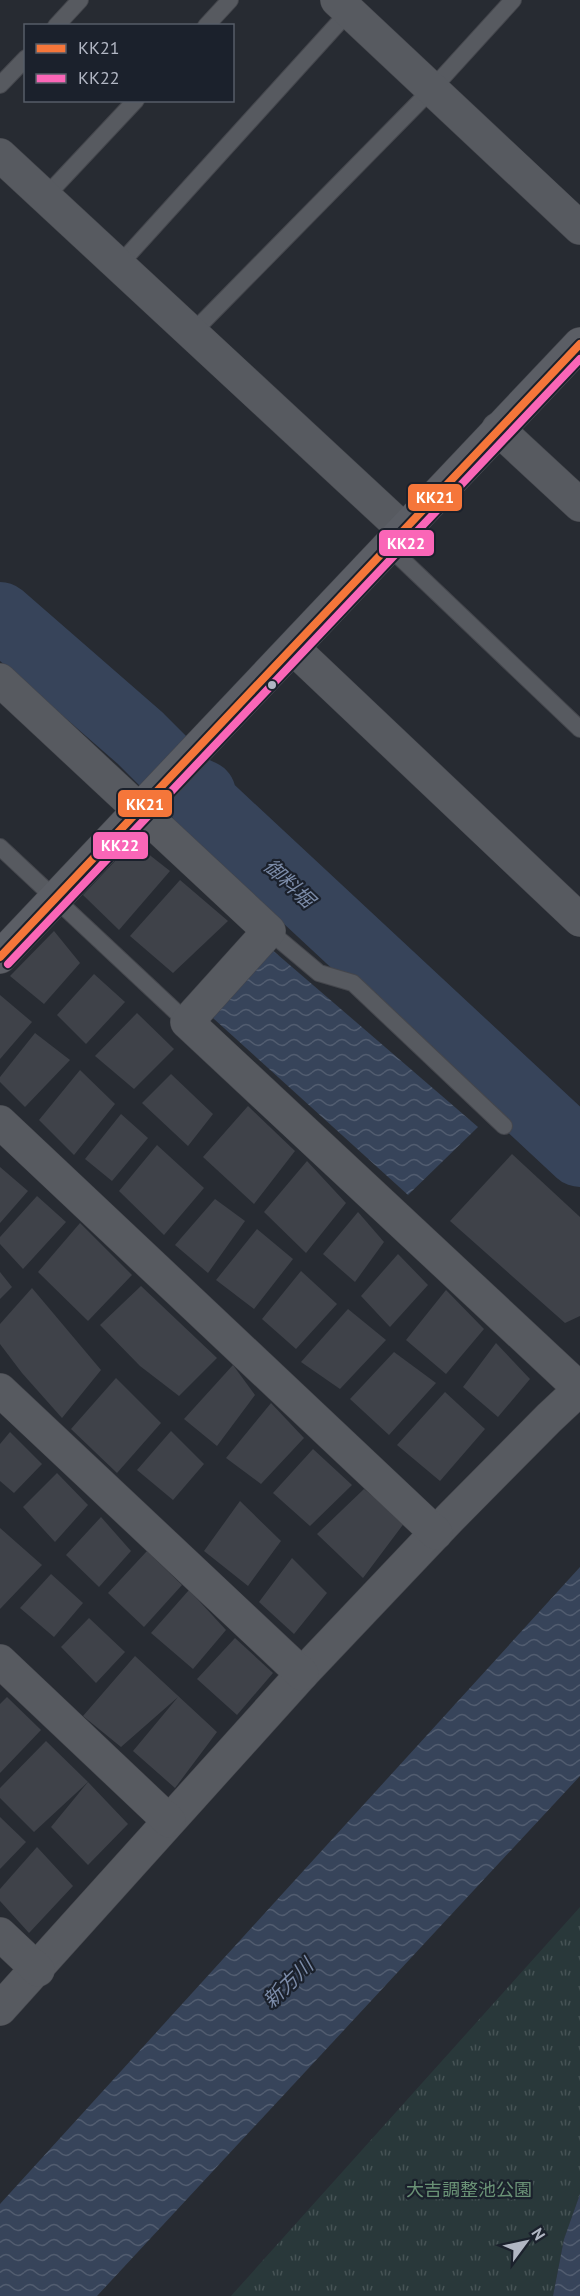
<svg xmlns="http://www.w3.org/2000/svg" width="580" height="2296" font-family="'PT Sans','Noto Sans JP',sans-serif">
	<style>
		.park { fill: url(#park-tufts) }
		.water { fill: url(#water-waves) }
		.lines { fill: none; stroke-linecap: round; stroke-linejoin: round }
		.river { stroke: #37445a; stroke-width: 68 }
		.building { fill: #3f4249 }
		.lane-casing { stroke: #45474d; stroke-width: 18 }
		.street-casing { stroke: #45474d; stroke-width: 34 }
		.secondary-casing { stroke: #45474d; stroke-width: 34 }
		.lane { stroke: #575a60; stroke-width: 16 }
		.street { stroke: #575a60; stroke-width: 33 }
		.secondary { stroke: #5b5e65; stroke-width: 33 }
		.bus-1-casing { stroke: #1b212c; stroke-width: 12 }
		.bus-2-casing { stroke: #1b212c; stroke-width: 12 }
		.bus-1 { stroke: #f5763a; stroke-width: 8 }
		.bus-2 { stroke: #fa66b7; stroke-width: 8 }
		.bus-dot { fill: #b1b6c3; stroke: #1b212c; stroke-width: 2 }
		.labels { text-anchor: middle; stroke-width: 4.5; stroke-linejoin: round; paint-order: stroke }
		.park-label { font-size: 18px; fill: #6a9276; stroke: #1b212c }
		.water-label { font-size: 20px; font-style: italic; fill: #7c8ca9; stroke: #1b212c }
		.line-badge { stroke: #1b212c; stroke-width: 2 }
		.badge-label { font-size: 16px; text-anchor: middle; font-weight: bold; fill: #fff }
	</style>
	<defs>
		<pattern id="park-tufts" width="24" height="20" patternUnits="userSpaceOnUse" patternTransform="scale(1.5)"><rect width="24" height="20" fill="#29383a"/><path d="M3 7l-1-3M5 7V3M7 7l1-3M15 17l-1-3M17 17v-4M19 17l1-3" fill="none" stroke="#465355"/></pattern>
		<pattern id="water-waves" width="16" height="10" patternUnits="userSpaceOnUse" patternTransform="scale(1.5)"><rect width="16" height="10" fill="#37445a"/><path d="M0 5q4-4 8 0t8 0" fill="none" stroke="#525d70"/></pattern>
	</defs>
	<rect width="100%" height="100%" fill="#272b32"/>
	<path class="park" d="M580,1907v287l-16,45 -11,57h-322z"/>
	<g class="water">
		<path d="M263,942l215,185 -70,68 -205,-186z"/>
		<path d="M580,1567v209l-483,520h-97v-92z"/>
		<path d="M580,2194v102h-27l11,-57z"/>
	</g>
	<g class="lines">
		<path class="river" d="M0,616l140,122 51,51 11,5 1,8 377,351"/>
	</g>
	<g class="building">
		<path d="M133,842l37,29 -51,59 -36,-35z"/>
		<path d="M180,880l48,41 -55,52 -43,-37z"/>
		<path d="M54,931l26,32 -36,41 -34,-28z"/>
		<path d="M94,974l31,28 -39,42 -29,-29z"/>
		<path d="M0,995l32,27 -32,37z"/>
		<path d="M137,1013l37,36 -40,40 -39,-33z"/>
		<path d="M35,1033l35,27 -45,47 -25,-25v-5z"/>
		<path d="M80,1070l35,34 -41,51 -35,-35z"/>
		<path d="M171,1074l42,40 -25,32 -46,-43z"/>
		<path d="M248,1106l47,45 -41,53 -51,-47z"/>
		<path d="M121,1114l27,24 -36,43 -27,-22z"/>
		<path d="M157,1145l47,43 -40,47 -45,-44z"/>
		<path d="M512,1154l68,63v99l-15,7 -115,-102z"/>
		<path d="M307,1161l39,42 -40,50 -42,-41z"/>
		<path d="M0,1167l28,24 -28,32z"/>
		<path d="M37,1196l29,26 -43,47 -23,-25v-7z"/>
		<path d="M215,1199l30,22 -37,52 -33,-28z"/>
		<path d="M358,1212l26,30 -29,40 -32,-28z"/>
		<path d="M80,1223l52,52 -44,46 -50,-49z"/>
		<path d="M257,1229l36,30 -39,50 -38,-29z"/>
		<path d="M398,1254l30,31 -38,42 -29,-31z"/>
		<path d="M301,1271l36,33 -41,45 -34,-30z"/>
		<path d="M0,1272l12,15 -12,12z"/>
		<path d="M141,1286l76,72 -38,38 -39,-30 -40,-41z"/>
		<path d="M32,1288l69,82 -39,48 -40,-45 -22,-29v-20z"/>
		<path d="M446,1290l38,39 -38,45 -40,-34z"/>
		<path d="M348,1309l38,31 -46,49 -39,-27z"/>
		<path d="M496,1343l34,36 -32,38 -35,-30z"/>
		<path d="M394,1352l42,31 -47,52 -39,-36z"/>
		<path d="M233,1365l22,30 -38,51 -33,-27z"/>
		<path d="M116,1378l45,45 -44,50 -46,-44z"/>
		<path d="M445,1392l40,37 -45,52 -43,-36z"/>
		<path d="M271,1403l33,35 -43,46 -35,-26z"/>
		<path d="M171,1431l33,33 -31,36 -36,-30z"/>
		<path d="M10,1432l32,32 -28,29 -14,-12v-37z"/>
		<path d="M313,1449l39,36 -42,41 -37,-33z"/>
		<path d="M57,1473l31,32 -33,37 -32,-35z"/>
		<path d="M364,1489l41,33 -42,56 -46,-44z"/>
		<path d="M240,1501l41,40 -33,45 -44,-35z"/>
		<path d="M101,1517l30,34 -32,36 -33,-32z"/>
		<path d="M0,1528l42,37 -42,44z"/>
		<path d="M147,1551l35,34 -38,42 -36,-34z"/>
		<path d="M292,1558l35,35 -33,41 -35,-32z"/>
		<path d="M51,1574l32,29 -29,34 -34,-29z"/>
		<path d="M189,1590l37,40 -33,39 -42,-36z"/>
		<path d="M89,1618l36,34 -29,31 -35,-36z"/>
		<path d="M235,1638l38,35 -36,42 -40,-36z"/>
		<path d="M135,1656l82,76 -42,56 -42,-37 45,-54 -57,50 -38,-31z"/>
		<path d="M7,1697l34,33 -41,43v-69z"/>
		<path d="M46,1741l42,41 -54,50 -34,-34v-10z"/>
		<path d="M88,1782l40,42 -40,41 -37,-38z"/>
		<path d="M0,1817l26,25 -26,27z"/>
		<path d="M37,1847l36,39 -44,47 -29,-32v-12z"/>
	</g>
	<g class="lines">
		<g class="lane-casing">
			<g id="lane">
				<path d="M56,26l24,-26"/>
				<path d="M206,26l24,-26"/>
				<path d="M0,85l26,-27"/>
				<path d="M45,197l91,-97"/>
				<path d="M119,265l234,-258"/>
				<path d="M192,333l240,-244 81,-89"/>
				<path d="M389,547l191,182"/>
				<path d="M0,847l187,175"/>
				<path d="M269,931l50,42 34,10 151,143"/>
			</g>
		</g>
		<g class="street-casing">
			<g id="street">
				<path d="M337,0l243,228"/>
				<path d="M0,155l404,375"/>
				<path d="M498,429l82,76"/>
				<path d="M293,648l287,272"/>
				<path d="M0,680l269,251 -82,91 393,367 -31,29 -99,100 -148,156 -302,335"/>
				<path d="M0,1122l436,411"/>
				<path d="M0,1390l302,284"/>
				<path d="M0,1661l169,160"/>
				<path d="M0,1934l38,36"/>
			</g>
		</g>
		<g class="secondary-casing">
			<path id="secondary" d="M0,957l580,-613"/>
		</g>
		<use href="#lane" class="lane"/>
		<use href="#street" class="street"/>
		<use href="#secondary" class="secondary"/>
		<g class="bus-1-casing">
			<path id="bus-1" d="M0,957l580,-613"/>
		</g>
		<g class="bus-2-casing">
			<path id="bus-2" d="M8,964l572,-605"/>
		</g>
		<use href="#bus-1" class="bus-1"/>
		<use href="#bus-2" class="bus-2"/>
	</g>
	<circle class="bus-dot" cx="272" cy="685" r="5"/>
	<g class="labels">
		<g class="park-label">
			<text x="469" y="2196">大吉調整池公園</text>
		</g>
		<g class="water-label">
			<text transform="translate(289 883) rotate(43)" y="7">御料堀</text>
			<text transform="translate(288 1983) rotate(-44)" y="7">新方川</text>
		</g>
	</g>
	<g class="line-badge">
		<rect x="407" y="483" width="56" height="29" rx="6" fill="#f5763a"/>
		<rect x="378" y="529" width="57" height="28" rx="6" fill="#fa66b7"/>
		<rect x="117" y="789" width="56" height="29" rx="6" fill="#f5763a"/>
		<rect x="92" y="831" width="57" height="29" rx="6" fill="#fa66b7"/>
	</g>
	<g class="badge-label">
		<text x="435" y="503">KK21</text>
		<text x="406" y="549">KK22</text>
		<text x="145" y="810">KK21</text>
		<text x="120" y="851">KK22</text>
	</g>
	<rect x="24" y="24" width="210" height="78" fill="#1b212c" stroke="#575d68" stroke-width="1.5"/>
	<rect x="36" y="44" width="30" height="9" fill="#f5763a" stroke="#575d68" stroke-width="1.5"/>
	<text x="78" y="54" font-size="18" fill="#b1b6c3">KK21</text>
	<rect x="36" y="74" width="30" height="9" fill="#fa66b7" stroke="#575d68" stroke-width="1.5"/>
	<text x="78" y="84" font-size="18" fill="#b1b6c3">KK22</text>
	<g transform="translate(526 2242) rotate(57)" stroke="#1b212c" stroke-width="4.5" paint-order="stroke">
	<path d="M0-4.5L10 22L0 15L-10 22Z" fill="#b1b6c3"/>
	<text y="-9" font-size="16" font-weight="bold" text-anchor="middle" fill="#b1b6c3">N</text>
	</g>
</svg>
